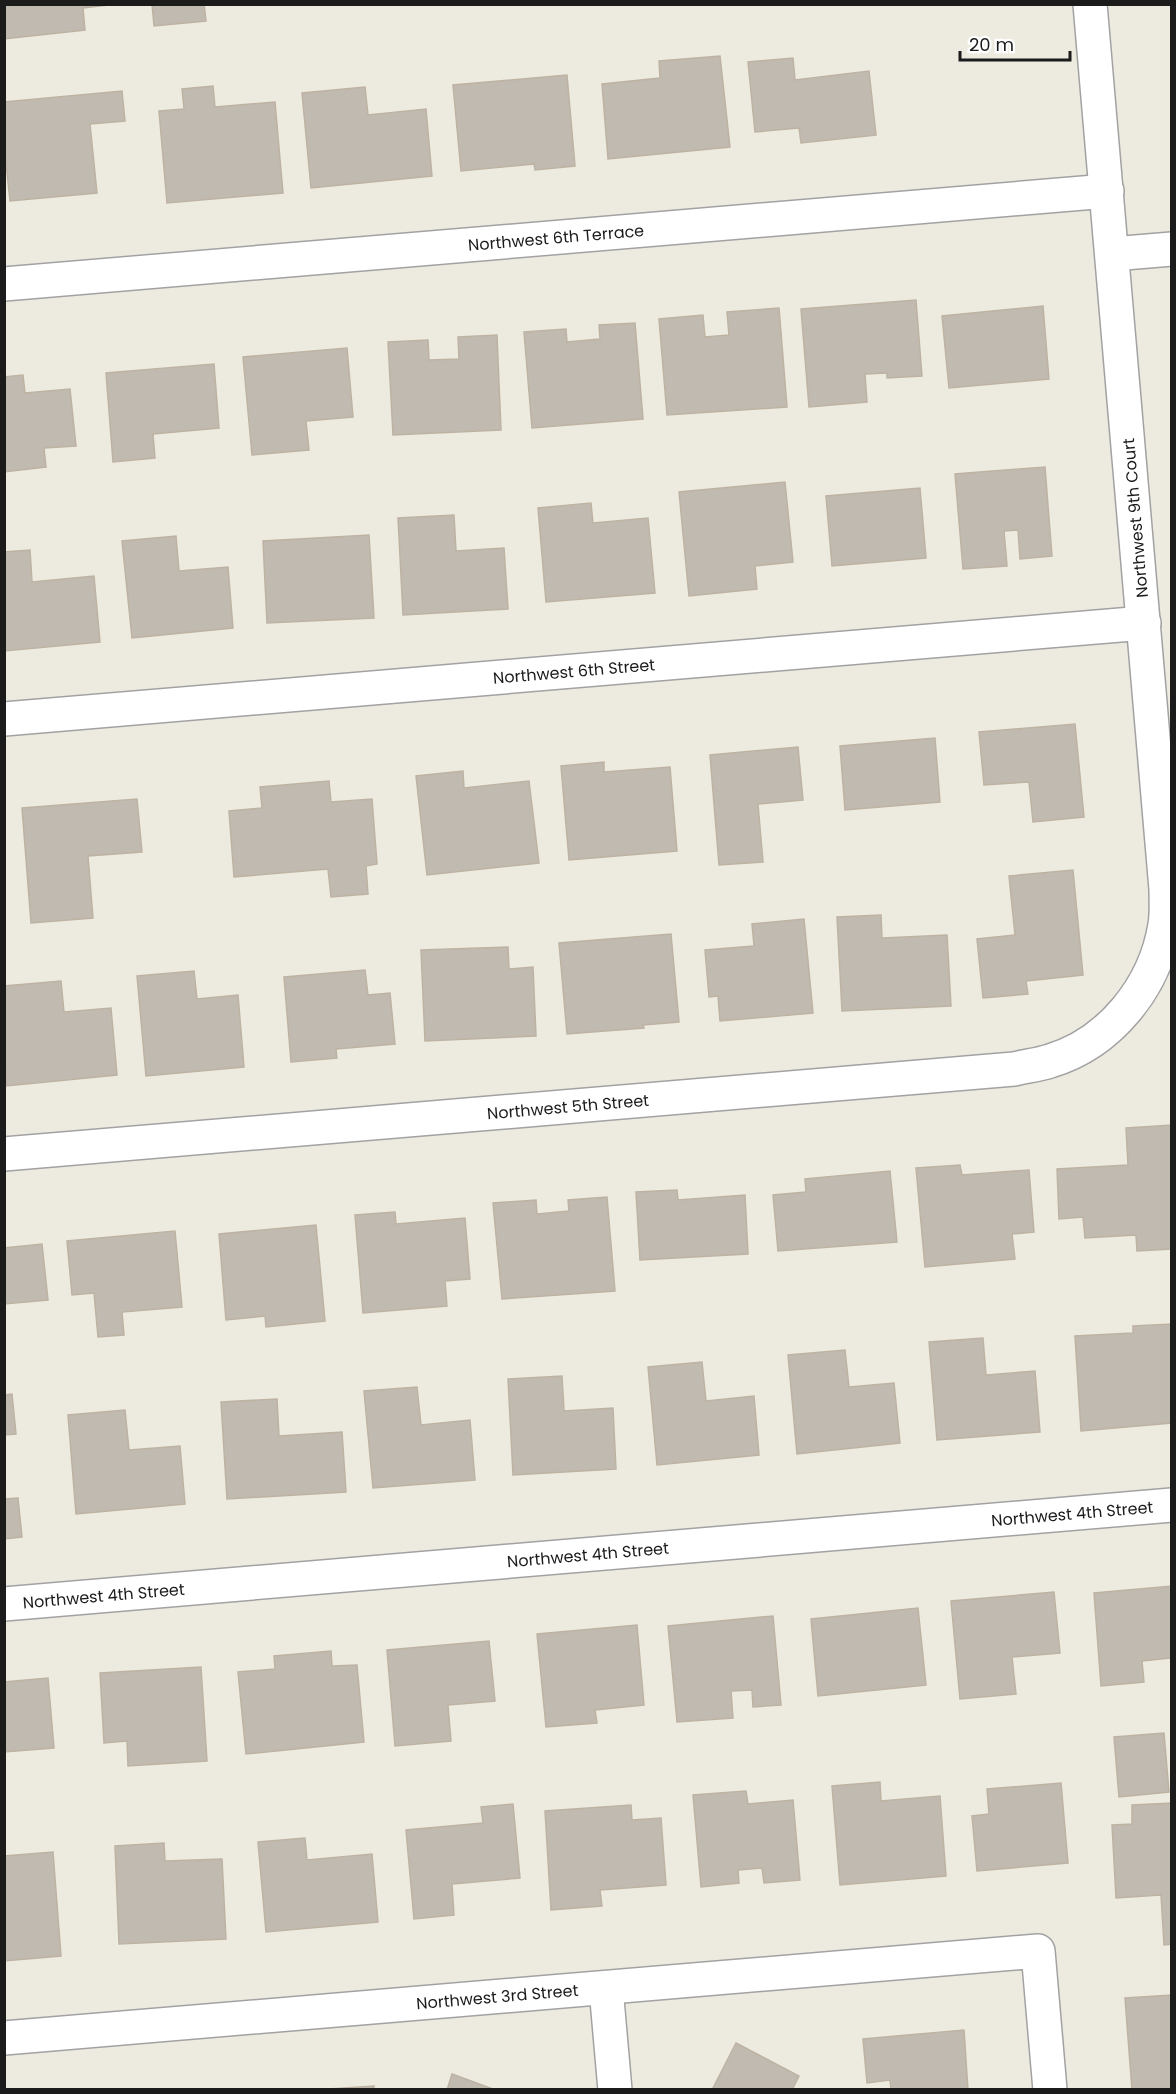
<svg xmlns="http://www.w3.org/2000/svg" width="1176" height="2094" font-family="Poppins,sans-serif">
	<style>
		.building { fill: #c1bab0; stroke: #beb3a3; stroke-width: 1.5 }
		.lines { fill: none; stroke-linecap: round; stroke-linejoin: round }
		.minor-casing { stroke: #a2a2a2; stroke-width: 36 }
		.minor { stroke: #fff; stroke-width: 33 }
		.labels { text-anchor: middle; stroke-width: 4.5; stroke-linejoin: round; paint-order: stroke }
		.street-label { font-size: 16px; fill: #1b1b1b; stroke: #fff }
	</style>
	<rect width="100%" height="100%" fill="#edeae0"/>
	<g class="building">
		<path d="M4,4h113l-34,4 2,22 -81,9z"/>
		<path d="M152,4h52l2,17 -52,5z"/>
		<path d="M720,56l10,91 -122,12 -6,-75 58,-6 -1,-17z"/>
		<path d="M793,58l2,22 74,-9 7,64 -75,8 -2,-15 -44,4 -7,-70z"/>
		<path d="M567,75l8,91 -40,4 -1,-6 -73,7 -8,-86z"/>
		<path d="M213,86l2,21 60,-5 8,91 -116,10 -8,-92 25,-2 -2,-20z"/>
		<path d="M365,87l3,28 58,-6 6,67 -121,12 -9,-95z"/>
		<path d="M122,91l3,30 -35,3 7,69 -87,8 -6,-56v-43z"/>
		<path d="M916,300l6,76 -35,2v-5l-22,1 2,28 -58,5 -8,-98z"/>
		<path d="M1043,306l6,73 -100,9 -7,-72z"/>
		<path d="M779,308l8,99 -120,8 -8,-96 44,-4 2,22 24,-2 -2,-23z"/>
		<path d="M635,323l8,96 -111,9 -8,-96 42,-3 1,13 33,-3 -1,-14z"/>
		<path d="M497,335l4,95 -108,5 -5,-93 40,-2 1,20 30,-1 -1,-22z"/>
		<path d="M347,348l6,69 -47,4 3,29 -57,5 -9,-98z"/>
		<path d="M214,364l5,64 -66,6 2,24 -42,4 -7,-89z"/>
		<path d="M23,375l2,18 45,-4 6,57 -32,2 2,19 -42,5v-95z"/>
		<path d="M1045,467l7,89 -32,3 -2,-29 -14,1 3,35 -44,3 -8,-95z"/>
		<path d="M785,482l8,80 -38,4 2,23 -68,7 -10,-104z"/>
		<path d="M920,488l6,70 -94,8 -6,-70z"/>
		<path d="M591,503l2,20 55,-5 7,75 -109,9 -8,-94z"/>
		<path d="M454,515l2,36 48,-3 4,61 -105,6 -5,-97z"/>
		<path d="M369,535l5,83 -107,5 -4,-82z"/>
		<path d="M176,536l3,35 49,-4 5,61 -101,10 -10,-97z"/>
		<path d="M30,550l2,32 62,-6 6,66 -96,9v-99z"/>
		<path d="M1075,724l9,93 -51,5 -4,-40 -45,3 -5,-53z"/>
		<path d="M935,738l5,64 -95,8 -5,-64z"/>
		<path d="M798,747l5,53 -45,4 5,58 -44,3 -9,-110z"/>
		<path d="M604,762v10l66,-5 7,84 -108,9 -8,-94z"/>
		<path d="M463,771l1,17 65,-7 10,82 -112,12 -11,-99z"/>
		<path d="M329,781l2,21 41,-3 5,65 -11,2 2,28 -37,3 -3,-28 -94,8 -5,-66 33,-3 -2,-21z"/>
		<path d="M137,799l5,53 -54,4 5,62 -62,5 -9,-115z"/>
		<path d="M1073,870l10,105 -57,6 2,13 -45,4 -6,-59 38,-4 -6,-59z"/>
		<path d="M881,915l1,23 65,-3 4,71 -109,5 -5,-94z"/>
		<path d="M804,919l9,94 -93,8 -2,-25 -9,1 -4,-47 49,-4 -2,-22z"/>
		<path d="M671,934l8,88 -36,3 1,3 -77,6 -8,-91z"/>
		<path d="M508,947l1,22 24,-2 3,69 -111,5 -4,-91z"/>
		<path d="M365,970l3,25 22,-2 5,51 -59,5 1,9 -46,4 -7,-85z"/>
		<path d="M194,971l3,28 41,-4 6,72 -98,9 -9,-100z"/>
		<path d="M61,981l3,31 47,-4 6,67 -111,11 -2,-100z"/>
		<path d="M1172,1125v124l-35,2 -1,-16 -51,3 -2,-21 -24,2 -2,-50 71,-4 -2,-37z"/>
		<path d="M960,1165l2,10 67,-5 5,62 -22,2 3,25 -90,8 -9,-99z"/>
		<path d="M890,1171l7,71 -119,9 -5,-56 33,-3 -1,-13z"/>
		<path d="M677,1190l1,10 67,-5 3,59 -108,6 -4,-68z"/>
		<path d="M607,1197l8,94 -113,8 -9,-96 43,-3 1,14 32,-3 -1,-11z"/>
		<path d="M395,1212l1,12 69,-6 5,61 -25,2 2,25 -84,7 -8,-98z"/>
		<path d="M316,1225l9,96 -59,6 -1,-11 -39,4 -7,-86z"/>
		<path d="M175,1231l7,76 -60,5 2,23 -26,2 -4,-44 -22,2 -5,-54z"/>
		<path d="M42,1244l6,56 -44,4v-56z"/>
		<path d="M1172,1324v99l-91,8 -6,-95 58,-3v-7z"/>
		<path d="M983,1338l3,37 49,-4 5,61 -103,8 -8,-98z"/>
		<path d="M845,1350l4,37 45,-4 6,60 -103,11 -9,-99z"/>
		<path d="M702,1362l4,39 48,-5 5,59 -102,10 -9,-98z"/>
		<path d="M562,1376l2,35 49,-3 3,61 -103,6 -5,-96z"/>
		<path d="M417,1387l4,38 49,-5 5,60 -102,8 -9,-97z"/>
		<path d="M12,1394l4,40 -12,1v-40z"/>
		<path d="M277,1399l2,37 63,-4 4,60 -119,7 -6,-97z"/>
		<path d="M125,1410l4,40 51,-4 5,58 -109,10 -8,-99z"/>
		<path d="M18,1498l4,39 -18,2v-40z"/>
		<path d="M1172,1586v76l-1,-4 -29,3 2,21 -43,4 -7,-93z"/>
		<path d="M1054,1592l6,61 -48,4 4,37 -56,5 -9,-98z"/>
		<path d="M918,1608l8,77 -108,11 -7,-77z"/>
		<path d="M773,1616l8,89 -28,2 -1,-17 -21,1 2,27 -56,4 -9,-96z"/>
		<path d="M637,1625l7,80 -49,5 2,13 -51,4 -9,-93z"/>
		<path d="M489,1641l6,60 -47,4 3,36 -56,5 -8,-96z"/>
		<path d="M331,1651l1,15 25,-1 7,77 -118,12 -8,-82 37,-3 -1,-13z"/>
		<path d="M201,1667l6,94 -79,5 -1,-25 -23,2 -4,-70z"/>
		<path d="M48,1678l6,70 -50,4v-70z"/>
		<path d="M1164,1733l5,59 -50,5 -5,-60z"/>
		<path d="M880,1782l1,19 59,-5 6,80 -106,9 -8,-99z"/>
		<path d="M1061,1783l7,80 -91,8 -5,-55 17,-2 -2,-25z"/>
		<path d="M746,1791l2,13 45,-4 7,80 -36,3 -2,-15 -24,2 1,13 -38,4 -8,-92z"/>
		<path d="M1172,1803v141l-8,1 -3,-50 -45,3 -4,-73 20,-1v-19z"/>
		<path d="M513,1804l7,74 -68,6 2,31 -40,4 -8,-89 77,-7 -2,-16z"/>
		<path d="M631,1805l1,15 29,-2 5,67 -66,5 2,16 -51,4 -6,-99z"/>
		<path d="M305,1838l2,22 65,-6 6,68 -112,10 -8,-90z"/>
		<path d="M164,1843l1,18 57,-2 4,80 -107,5 -4,-98z"/>
		<path d="M53,1852l8,104 -57,5v-105z"/>
		<path d="M1172,1995v95h-40l-7,-92z"/>
		<path d="M964,2030l4,60h-77l-1,-10 -23,3 -4,-44z"/>
		<path d="M736,2043l63,33 -7,14h-80z"/>
		<path d="M452,2074l41,15v1h-46z"/>
		<path d="M374,2086v4h-60z"/>
	</g>
	<g class="lines">
		<g class="minor-casing">
			<g id="minor">
				<path d="M1112,254l60,-5"/>
				<path id="s1" d="M4,284l1103,-93"/>
				<path id="s2" d="M4,719l1140,-96"/>
				<path id="s3" d="M4,1154l1010,-85c12,-3 24,-4 36,-8 60,-18 105,-74 115,-136 2,-12 1,-25 1,-36l-76,-885"/>
				<path id="s4" d="M4,1604l1168,-99"/>
				<path d="M606,1988l9,102"/>
				<path id="s5" d="M4,2038l1034,-87 12,139"/>
			</g>
		</g>
		<use href="#minor" class="minor"/>
	</g>
	<g class="labels">
		<g class="street-label">
			<text dy="6" stroke="none"><textPath href="#s1" startOffset="554">Northwest 6th Terrace</textPath></text>
			<text transform="translate(1135 518) rotate(-95)" y="6">Northwest 9th Court</text>
			<text dy="6" stroke="none"><textPath href="#s2" startOffset="572">Northwest 6th Street</textPath></text>
			<text dy="6" stroke="none"><textPath href="#s3" startOffset="566">Northwest 5th Street</textPath></text>
			<text dy="6" stroke="none"><textPath href="#s4" startOffset="1072">Northwest 4th Street</textPath></text>
			<text dy="6" stroke="none"><textPath href="#s4" startOffset="586">Northwest 4th Street</textPath></text>
			<text dy="6" stroke="none"><textPath href="#s4" startOffset="100">Northwest 4th Street</textPath></text>
			<text dy="6" stroke="none"><textPath href="#s5" startOffset="495">Northwest 3rd Street</textPath></text>
		</g>
	</g>
	<rect width="1176" height="2094" fill="none" stroke="#1b1b1b" stroke-width="12"/>
	<path d="M960 51v9h110v-9" fill="none" stroke="#1b1b1b" stroke-width="3"/>
	<text x="969" y="51" font-size="18" fill="#1b1b1b" stroke="#ffffff" stroke-width="4.5" paint-order="stroke">20 m</text>
</svg>
